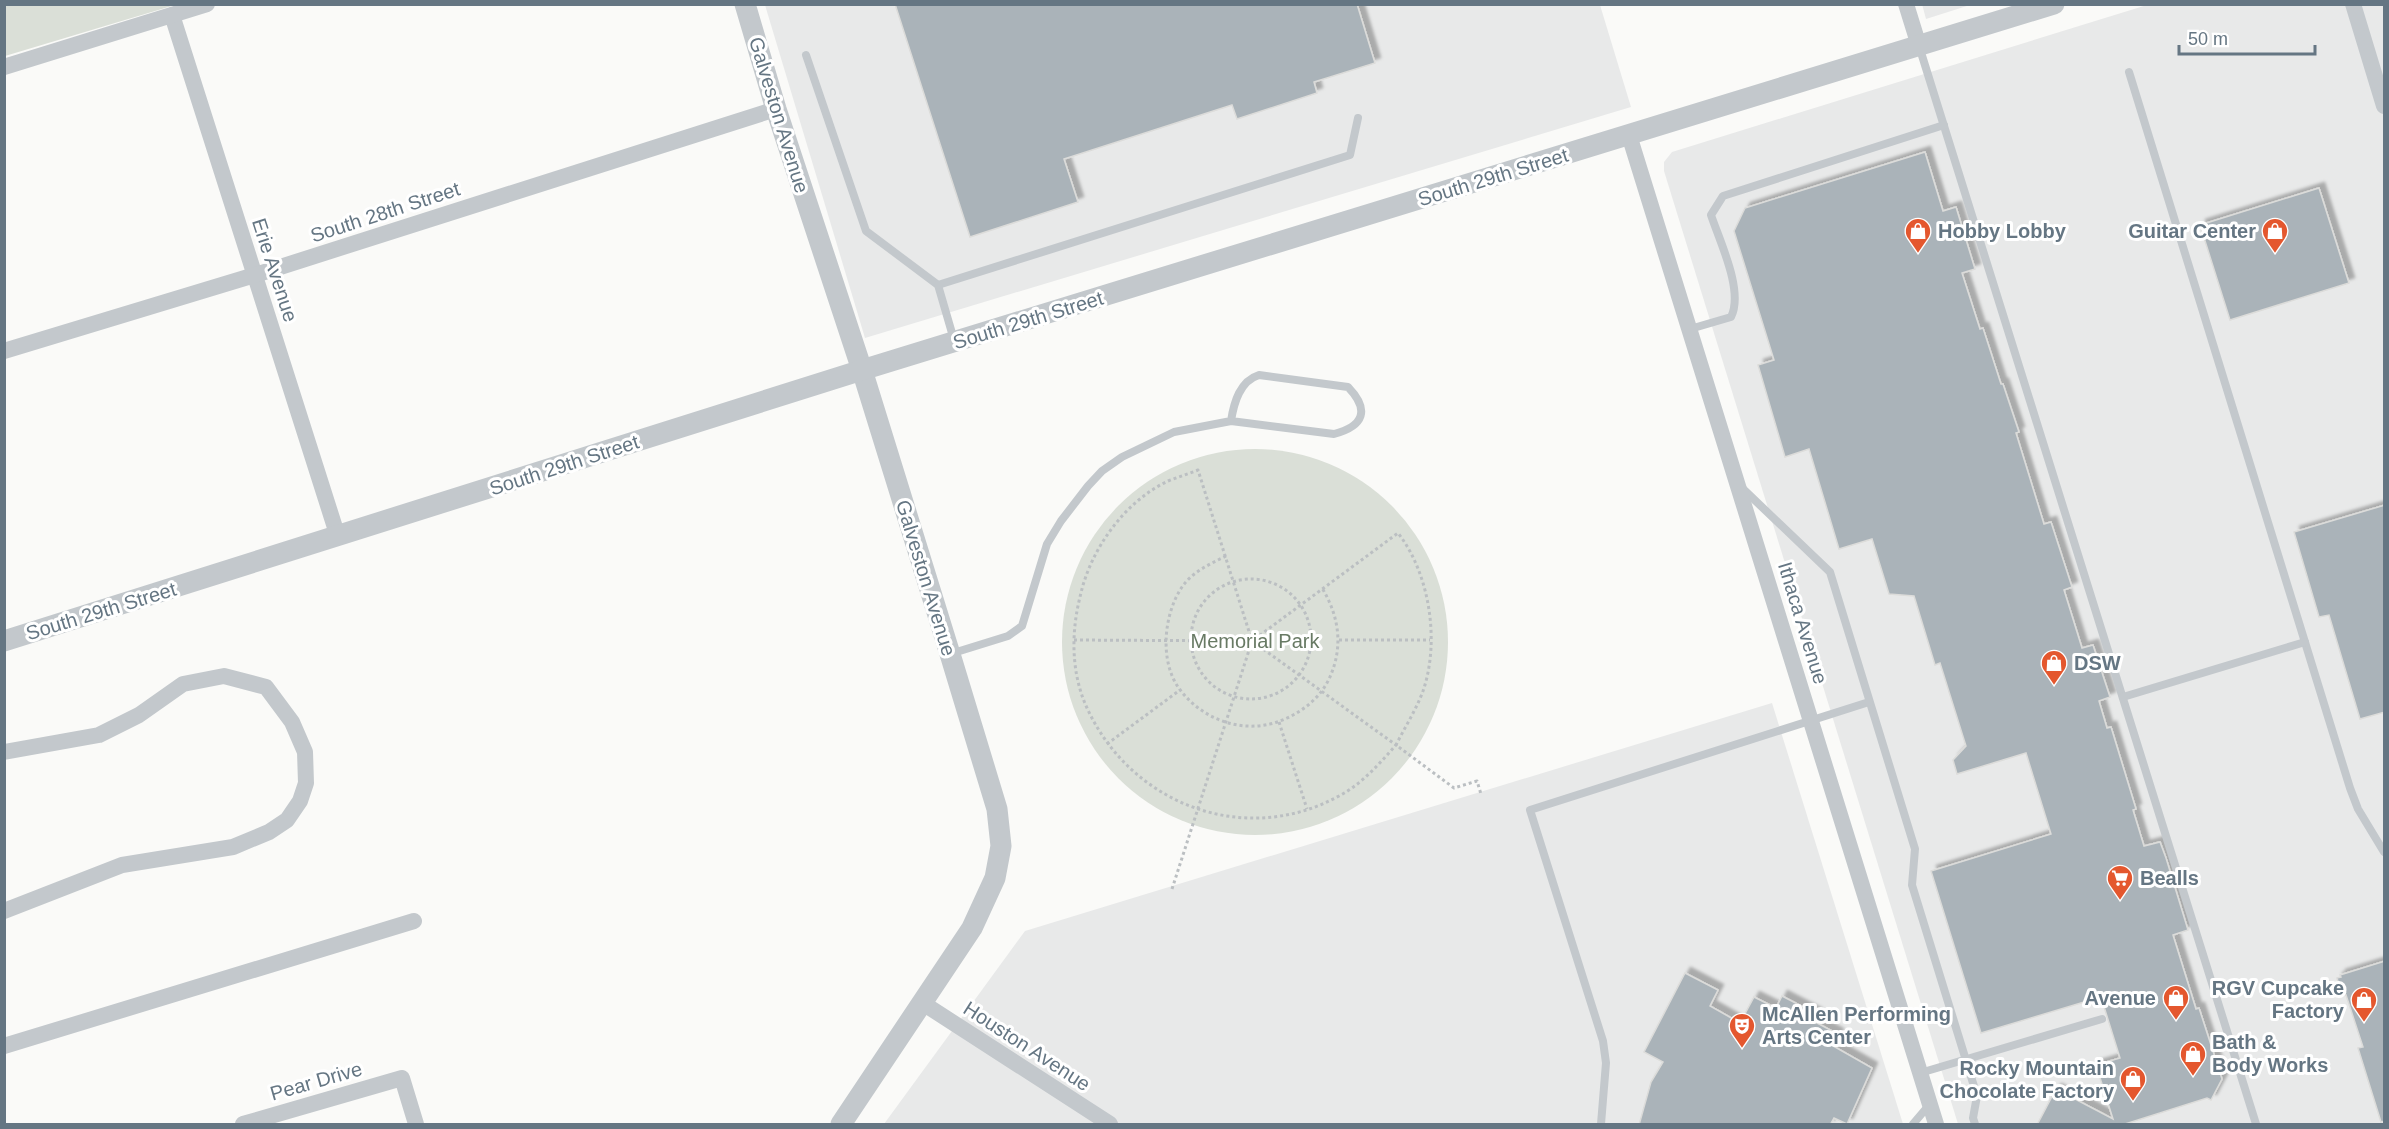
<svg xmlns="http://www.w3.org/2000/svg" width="2389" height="1129" font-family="Helvetica,sans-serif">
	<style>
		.built { fill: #e8e9e9 }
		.green { fill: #dadfd7 }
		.building { fill: #aab3b9; stroke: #dcdcda; stroke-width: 1.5; filter: url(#shadow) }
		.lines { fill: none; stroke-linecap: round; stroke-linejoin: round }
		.path { stroke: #bbbfc2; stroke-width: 3; stroke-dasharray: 3 3; stroke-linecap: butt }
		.service { stroke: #c3c8cc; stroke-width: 8 }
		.minor { stroke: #c3c8cc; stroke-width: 16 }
		.tertiary { stroke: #c3c8cc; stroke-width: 21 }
		.labels { text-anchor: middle; stroke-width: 6; stroke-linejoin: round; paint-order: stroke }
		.street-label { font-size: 20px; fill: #657683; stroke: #fff }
		.poi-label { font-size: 20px; font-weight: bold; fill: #657683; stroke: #fff; text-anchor: start }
		.park-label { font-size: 20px; fill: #687a64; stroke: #fff }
	</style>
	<defs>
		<filter id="shadow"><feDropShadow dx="5.5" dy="-5.5" stdDeviation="1.5" flood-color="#0004"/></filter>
	</defs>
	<rect width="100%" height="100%" fill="#fafaf8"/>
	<g class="built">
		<path d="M1922,4h48v1l-44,14z"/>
		<path d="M765,5h835l31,102 -766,231z"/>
		<path d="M2147,5h237v1119h-426l-294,-953v-9l8,-10z"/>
		<path d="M1772,703l131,421h-1019l141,-193z"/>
	</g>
	<g class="green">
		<path d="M5,4h170v1l-170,51z"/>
		<circle cx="1255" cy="642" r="193"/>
	</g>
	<g class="building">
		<path d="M895,4h462l18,59 -61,19 3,11 -80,26 -5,-14 -168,54 14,43 -108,35z"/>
		<path d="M1925,152l18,59 13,-4 19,62 -13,4 18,56 3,-1 18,56h2l16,48 -3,1 28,91 7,-2 21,65 -8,3 18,58 11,-3 17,52 -11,4 8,27 4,-1 25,82 -3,1 11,36 16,-4 6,16 22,72 -15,5 23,74 3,-1 23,71 -11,21 -4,-2 -85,27h-85l19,-36 57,30 -17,-54 24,-7 -19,-61 -120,36 -50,-162 120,-37 -25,-81 -69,21 -4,-14 13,-14 -26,-83 -5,2 -21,-69 -25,-2 -17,-55 -33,10 -30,-100 -24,8 -27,-92 16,-5 -40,-129 11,-23z"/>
		<path d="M2319,188l30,95 -119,37 -30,-95z"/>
		<path d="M2385,505v207l-25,7 -31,-104 -10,2 -25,-85z"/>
		<path d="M2385,961v160l-4,1 -23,-74 5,-1 -17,-52 -4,1 -5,-18 4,-1 -1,-2z"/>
		<path d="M1685,973l33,17 -8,16 30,17 14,-26 22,11 6,-12 35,18 -4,7 25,13 -5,12 39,22 -25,56 -13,-6 -4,7h-191l12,-43 12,-20 -19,-10z"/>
	</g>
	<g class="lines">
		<g class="path">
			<path d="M1226,556c-16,8 -34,16 -44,31 -19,28 -23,77 -1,104 25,32 69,45 106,27 18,-8 34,-22 42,-39 15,-32 10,-63 -7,-91"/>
			<circle cx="1251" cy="639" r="60"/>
			<path d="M1074,640l178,1 144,104c-17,19 -34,39 -57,51 -95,52 -208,8 -252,-88 -16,-35 -16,-75 -7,-111 10,-47 44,-95 88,-116 10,-4 20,-7 30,-11l54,171"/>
			<path d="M1339,640h91"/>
			<path d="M1279,722l28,87"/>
			<path d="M1107,744l73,-54"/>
			<path d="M1172,889l80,-248 146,-108c32,41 42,109 25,158 -7,19 -18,36 -27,54l58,43 23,-7 4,13"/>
		</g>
		<g class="service">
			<path d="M1919,46l337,1078"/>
			<path d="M806,55l60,176 72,54 16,55"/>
			<path d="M2129,72l221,716 8,21 26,43"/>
			<path d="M938,285l412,-130 8,-37"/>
			<path d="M1690,329l41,-12c13,-26 -11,-75 -20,-102l12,-19 221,-71"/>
			<path d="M1741,487l89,85 85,277 -3,36 65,211 -4,22 2,6"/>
			<path d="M950,654l58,-18 14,-10 25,-82 14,-23 27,-35 14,-15 20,-14 52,-25 57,-11 103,13c30,-8 36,-24 14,-47l-89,-12c-19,6 -25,27 -28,46"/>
			<path d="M2123,697l182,-55"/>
			<path d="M1920,1073l182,-54"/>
			<path d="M1601,1124l5,-61 -3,-22 -73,-231 339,-108"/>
			<path d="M1913,1124l17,-20"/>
		</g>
		<g class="minor">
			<path d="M1906,4l13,42"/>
			<path d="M2353,4l31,102"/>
			<path d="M172,15l166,522"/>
			<path d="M4,67l203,-63"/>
			<path d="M1629,135l307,989"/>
			<path d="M4,351l251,-76 521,-166"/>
			<path d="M4,752l95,-17 40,-20 44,-31 41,-8 42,11 26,35 13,30 1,31 -6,18 -13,19 -18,12 -36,15 -111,18 -118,46"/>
			<path d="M921,1002l189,122"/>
			<path d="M4,1046l410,-125"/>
			<path d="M243,1124l159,-46 14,46"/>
		</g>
		<g class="tertiary">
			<path d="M745,4l31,105 86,261 88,284 47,155 4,37 -6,32 -23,50 -131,196"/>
			<path d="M4,641l858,-271 1192,-366"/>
		</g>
	</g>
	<defs>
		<g id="shop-pin" transform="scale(1.35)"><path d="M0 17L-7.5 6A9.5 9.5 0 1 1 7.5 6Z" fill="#e4572e" stroke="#fff"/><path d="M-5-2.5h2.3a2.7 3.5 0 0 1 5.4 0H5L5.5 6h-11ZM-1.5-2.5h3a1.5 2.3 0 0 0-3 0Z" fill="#fff"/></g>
		<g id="supermarket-pin" transform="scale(1.35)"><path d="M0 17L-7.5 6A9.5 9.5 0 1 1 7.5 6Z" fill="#e4572e" stroke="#fff"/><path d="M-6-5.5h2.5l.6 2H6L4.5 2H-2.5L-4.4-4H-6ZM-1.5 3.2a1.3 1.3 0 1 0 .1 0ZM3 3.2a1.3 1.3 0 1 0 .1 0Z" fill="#fff"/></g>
		<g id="theatre-pin" transform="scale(1.35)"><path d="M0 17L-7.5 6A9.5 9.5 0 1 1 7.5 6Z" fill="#e4572e" stroke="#fff"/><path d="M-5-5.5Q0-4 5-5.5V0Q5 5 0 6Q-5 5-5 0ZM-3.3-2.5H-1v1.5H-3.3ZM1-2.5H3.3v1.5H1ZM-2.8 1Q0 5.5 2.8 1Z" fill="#fff"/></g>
	</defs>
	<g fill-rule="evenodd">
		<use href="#shop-pin" x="1918" y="231"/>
		<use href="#shop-pin" x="2275" y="231"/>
		<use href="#shop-pin" x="2054" y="663"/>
		<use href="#supermarket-pin" x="2120" y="878"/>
		<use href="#shop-pin" x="2176" y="998"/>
		<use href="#shop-pin" x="2364" y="1000"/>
		<use href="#theatre-pin" x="1742" y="1026"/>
		<use href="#shop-pin" x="2193" y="1054"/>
		<use href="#shop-pin" x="2133" y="1079"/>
	</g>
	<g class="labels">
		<g class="street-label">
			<text transform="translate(779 115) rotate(73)" y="7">Galveston Avenue</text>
			<text transform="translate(1493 177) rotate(-17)" y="7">South 29th Street</text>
			<text transform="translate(385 212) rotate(-18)" y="7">South 28th Street</text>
			<text transform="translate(275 270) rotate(72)" y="7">Erie Avenue</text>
			<text transform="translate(1028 320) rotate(-17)" y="7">South 29th Street</text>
			<text transform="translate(564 465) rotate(-18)" y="7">South 29th Street</text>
			<text transform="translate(926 578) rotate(73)" y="7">Galveston Avenue</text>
			<text transform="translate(101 611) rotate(-17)" y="7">South 29th Street</text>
			<text transform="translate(1803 623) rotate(73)" y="7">Ithaca Avenue</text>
			<text transform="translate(1027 1046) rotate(33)" y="7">Houston Avenue</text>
			<text transform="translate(316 1081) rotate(-16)" y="7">Pear Drive</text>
		</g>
		<g class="poi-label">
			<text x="1938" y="238">Hobby Lobby</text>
			<text x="2256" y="238" text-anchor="end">Guitar Center</text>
			<text x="2074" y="670">DSW</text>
			<text x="2140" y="885">Bealls</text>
			<text x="2344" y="995" text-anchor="end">RGV Cupcake<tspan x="2344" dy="23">Factory</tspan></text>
			<text x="2156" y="1005" text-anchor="end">Avenue</text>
			<text x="1762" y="1021">McAllen Performing<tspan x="1762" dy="23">Arts Center</tspan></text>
			<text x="2212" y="1049">Bath &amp;<tspan x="2212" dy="23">Body Works</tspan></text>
			<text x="2114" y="1075" text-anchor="end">Rocky Mountain<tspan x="2114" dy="23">Chocolate Factory</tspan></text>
		</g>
		<g class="park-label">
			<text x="1255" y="648">Memorial Park</text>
		</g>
	</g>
	<rect width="2389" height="1129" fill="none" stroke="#657683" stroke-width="12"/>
	<path d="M2179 45v9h136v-9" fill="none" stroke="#657683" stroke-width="3"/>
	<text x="2188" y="45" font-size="18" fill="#657683" stroke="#ffffff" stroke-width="4.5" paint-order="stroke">50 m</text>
</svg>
